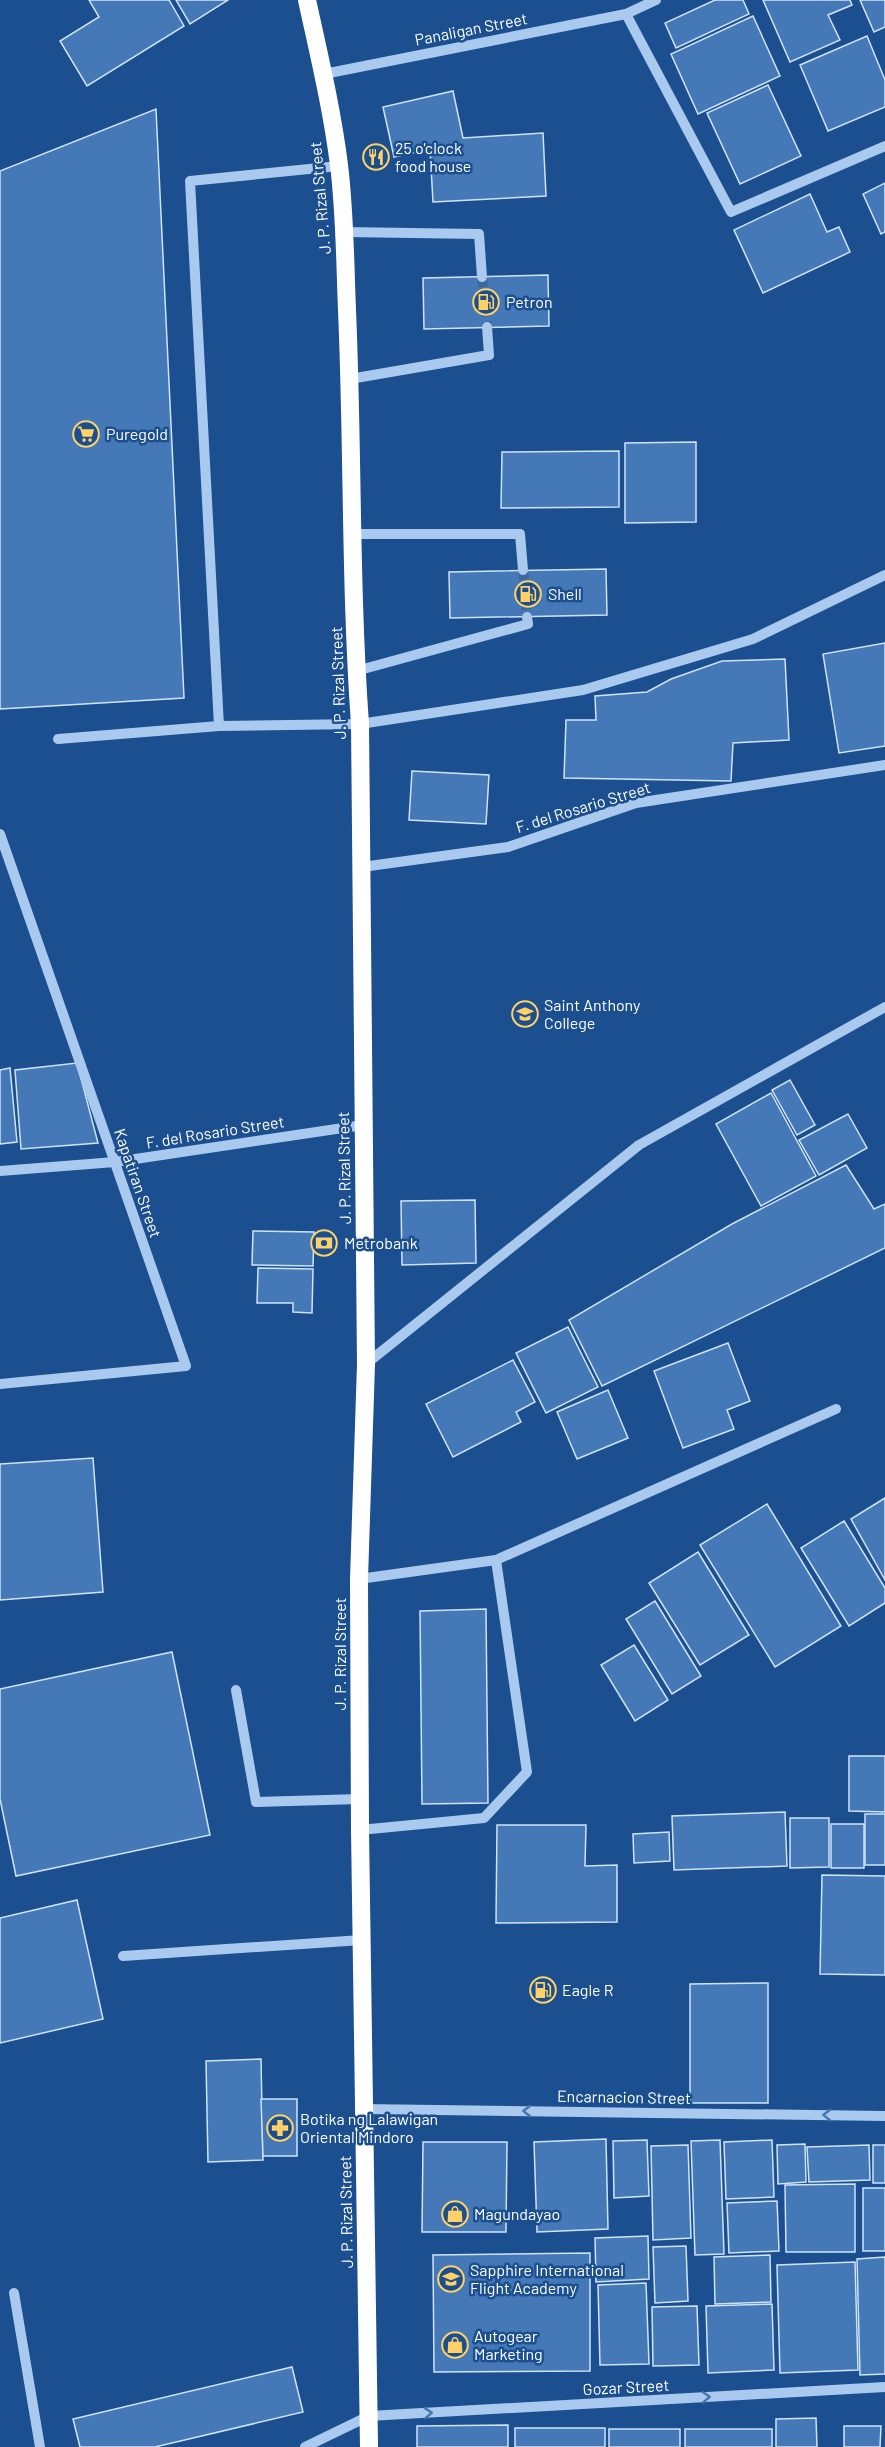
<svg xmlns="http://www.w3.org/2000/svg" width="885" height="2447" font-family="Barlow,sans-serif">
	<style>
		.building { fill: #4478b7; stroke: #cfe3fa; stroke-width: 1.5 }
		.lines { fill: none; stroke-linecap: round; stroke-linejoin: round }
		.minor-tunnel { stroke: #3d69a0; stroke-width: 10; stroke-dasharray: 10 5; stroke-linecap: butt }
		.minor { stroke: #a9c9ee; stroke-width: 10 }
		.highway { stroke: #fff; stroke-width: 18 }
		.oneway { stroke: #4674ac }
		.labels { text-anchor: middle; stroke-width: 5; stroke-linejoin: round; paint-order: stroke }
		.street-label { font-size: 16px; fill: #fff; stroke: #1b4f8f }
		.poi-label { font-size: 16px; fill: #fff; stroke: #1b4f8f; text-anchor: start }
	</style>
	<rect width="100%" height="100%" fill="#1b4f8f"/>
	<g class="building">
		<path d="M89,0h80l15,26 -97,60 -27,-45 39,-24z"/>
		<path d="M176,0h52l-38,24z"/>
		<path d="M715,0h28l6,14 -73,34 -11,-25z"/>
		<path d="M763,0h87l2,5 -24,10 12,25 -50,22z"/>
		<path d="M860,0h25v27l-11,5z"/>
		<path d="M753,16l27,60 -82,38 -27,-60z"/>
		<path d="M867,36l18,44v27l-57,24 -28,-66z"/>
		<path d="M768,85l33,71 -61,28 -33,-71z"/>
		<path d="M453,91l10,47 80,-5 3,63 -113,6 -3,-53 -36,8 -11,-50z"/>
		<path d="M156,109l28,589 -184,11v-538z"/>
		<path d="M885,183v49l-4,2 -18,-40z"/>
		<path d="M810,194l17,38 12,-5 11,25 -87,41 -29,-63z"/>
		<path d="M548,275l1,51 -125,3 -1,-51z"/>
		<path d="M696,442v80l-71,1v-80z"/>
		<path d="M619,451v56l-118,1 1,-56z"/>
		<path d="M606,569l1,46 -157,3 -1,-46z"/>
		<path d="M885,643v103l-46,7 -16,-99z"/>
		<path d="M785,659l4,81 -56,3 -2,38 -167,-3 2,-58h30l-1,-24 52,-4 24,-13 51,-18z"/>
		<path d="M412,771l77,4 -3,49 -77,-4z"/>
		<path d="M77,1063l21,80 -77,6 -6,-79z"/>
		<path d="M10,1068l7,74 -17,2v-74z"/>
		<path d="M790,1080l25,45 -18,10 -25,-45z"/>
		<path d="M771,1093l45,83 -55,30 -45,-82z"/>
		<path d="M848,1114l19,34 -48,27 -20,-35z"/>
		<path d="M846,1165l28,44 11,-5v44l-283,138 -33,-66 163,-96z"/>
		<path d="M475,1200l1,63 -74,2 -1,-64z"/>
		<path d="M253,1231l61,1 -1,34 -61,-1z"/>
		<path d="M258,1268l55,1 -1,44 -19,-1v-9h-36z"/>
		<path d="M568,1327l30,60 -52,26 -30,-60z"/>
		<path d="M728,1343l22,58 -23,9 7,19 -51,19 -29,-77z"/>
		<path d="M513,1360l22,42 -19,10 5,10 -68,35 -27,-53z"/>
		<path d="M608,1390l20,48 -51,21 -20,-47z"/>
		<path d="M93,1458l10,134 -103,8v-136z"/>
		<path d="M885,1498v82l-34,-61z"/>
		<path d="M767,1504l74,122 -66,41 -75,-122z"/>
		<path d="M844,1521l41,67v15l-36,23 -48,-78z"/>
		<path d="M698,1552l51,83 -49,30 -51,-82z"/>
		<path d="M655,1601l46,75 -29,18 -46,-75z"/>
		<path d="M486,1609l2,194 -66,1 -2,-193z"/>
		<path d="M634,1645l34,55 -33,21 -34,-56z"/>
		<path d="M172,1652l38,183 -194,41 -16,-77v-110z"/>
		<path d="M849,1756h36v56l-36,-1z"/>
		<path d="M785,1812l2,54 -113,4 -2,-54z"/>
		<rect x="865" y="1814" width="20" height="51"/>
		<path d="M790,1818h39v49l-39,1z"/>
		<rect x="831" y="1824" width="33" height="44"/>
		<path d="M497,1825h89l-1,41 32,-1v57l-121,1z"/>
		<path d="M669,1832l1,29 -36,2 -1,-29z"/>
		<path d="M822,1875l63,1v99l-65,-1z"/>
		<path d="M77,1900l26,119 -103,24v-125z"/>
		<path d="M768,1983v120h-78v-119z"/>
		<path d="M261,2059l2,101 -55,2 -2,-101z"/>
		<path d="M261,2099h36v57h-34z"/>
		<path d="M606,2139l2,90 -71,3 -3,-90z"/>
		<path d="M647,2140l2,56 -35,2 -1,-57z"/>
		<path d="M720,2140l4,114 -29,1 -4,-114z"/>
		<path d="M772,2140l2,57 -48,2 -2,-57z"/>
		<path d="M423,2142h84l-1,90h-84z"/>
		<path d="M805,2144l1,38 -28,2 -1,-39z"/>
		<path d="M688,2145l3,93 -38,2 -2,-94z"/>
		<path d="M869,2145l1,35 -61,2 -2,-35z"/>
		<rect x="873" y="2145" width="12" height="38"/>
		<path d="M855,2184v68h-69l-1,-67z"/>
		<rect x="863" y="2188" width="22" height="63"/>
		<path d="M777,2201l2,50 -50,2 -2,-50z"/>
		<path d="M648,2236l1,43 -53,3 -1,-44z"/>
		<path d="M686,2246l2,55 -33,2 -2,-56z"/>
		<path d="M590,2253v118l-156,1 -1,-117z"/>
		<path d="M770,2255l1,47 -56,2 -1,-47z"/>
		<path d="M885,2257v117l-25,1 -3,-116z"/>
		<path d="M855,2262l3,108 -78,3 -3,-108z"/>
		<path d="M646,2283l3,81 -49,1 -2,-80z"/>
		<path d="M772,2304l2,66 -66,3 -2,-67z"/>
		<path d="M697,2306l2,59 -46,1 -1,-59z"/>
		<path d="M292,2367l11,45 -148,35h-75l-7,-28z"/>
		<path d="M816,2418l1,29h-41v-28z"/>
		<path d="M508,2425v22h-91v-21z"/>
		<path d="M844,2426h37l-1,21h-36z"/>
		<rect x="515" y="2428" width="90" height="19"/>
		<rect x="609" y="2429" width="71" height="18"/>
		<rect x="685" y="2429" width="87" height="18"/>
	</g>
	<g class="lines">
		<g class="minor-tunnel">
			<path d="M482,277l5,50"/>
			<path d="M523,570l4,47"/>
		</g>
		<g class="minor">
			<path d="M626,14l105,198 154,-66"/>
			<path d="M324,74l302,-60 30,-14"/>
			<path d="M339,166l-149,15 29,545 141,-2 223,-34 170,-51 132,-64"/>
			<path d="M344,232l135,2 3,43"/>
			<path d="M350,379l139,-24 -2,-28"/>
			<path d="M353,534h167l3,36"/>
			<path d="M356,671l172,-47 -1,-7"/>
			<path d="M58,739l161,-13"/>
			<path d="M0,834l186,532 -186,18"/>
			<path d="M362,867l146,-20 128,-44 249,-38"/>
			<path d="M0,1171l115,-9 248,-37"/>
			<path d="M366,1364l273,-219 246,-138"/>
			<path d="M359,1579l137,-19 340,-151"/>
			<path d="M236,1690l20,112 104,-3"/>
			<path d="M360,1830l124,-12 43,-46 -31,-212"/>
			<path d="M123,1956l239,-16"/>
			<path d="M363,2109l522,7"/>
			<path d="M14,2293l26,154"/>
			<path d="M305,2447l64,-31 516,-29"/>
		</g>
		<path class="highway" d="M307,0c12,55 25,109 32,165 6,48 6,97 8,145 6,138 3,276 13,414l6,640 -7,215 1,251 9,617"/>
	</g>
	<defs><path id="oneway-chevron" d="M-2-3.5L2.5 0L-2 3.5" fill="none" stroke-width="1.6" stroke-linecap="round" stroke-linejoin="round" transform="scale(1.5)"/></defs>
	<g class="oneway">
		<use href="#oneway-chevron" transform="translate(527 2111) rotate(-179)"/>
		<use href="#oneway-chevron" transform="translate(827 2115) rotate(-179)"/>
		<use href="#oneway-chevron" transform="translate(706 2397) rotate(-3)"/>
		<use href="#oneway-chevron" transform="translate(428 2413) rotate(-3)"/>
	</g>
	<defs>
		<g id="restaurant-ring" transform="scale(1.35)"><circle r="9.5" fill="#1b4f8f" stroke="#ffd166" stroke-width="1.5"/><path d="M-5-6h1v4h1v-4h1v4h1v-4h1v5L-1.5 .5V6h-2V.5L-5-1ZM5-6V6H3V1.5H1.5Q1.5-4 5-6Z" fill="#ffd166"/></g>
		<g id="fuel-ring" transform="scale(1.35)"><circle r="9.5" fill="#1b4f8f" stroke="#ffd166" stroke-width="1.5"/><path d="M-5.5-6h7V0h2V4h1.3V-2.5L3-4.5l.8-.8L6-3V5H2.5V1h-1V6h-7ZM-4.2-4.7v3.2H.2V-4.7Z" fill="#ffd166"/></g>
		<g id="supermarket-ring" transform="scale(1.35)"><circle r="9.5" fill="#1b4f8f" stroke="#ffd166" stroke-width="1.5"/><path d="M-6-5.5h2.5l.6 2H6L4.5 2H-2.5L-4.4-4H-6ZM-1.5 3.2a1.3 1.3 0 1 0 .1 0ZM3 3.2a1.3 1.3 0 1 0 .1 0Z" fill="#ffd166"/></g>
		<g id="school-ring" transform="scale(1.35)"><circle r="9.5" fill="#1b4f8f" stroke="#ffd166" stroke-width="1.5"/><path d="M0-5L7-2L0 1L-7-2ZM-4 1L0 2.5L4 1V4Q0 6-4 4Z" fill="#ffd166"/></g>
		<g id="bank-ring" transform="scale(1.35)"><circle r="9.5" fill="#1b4f8f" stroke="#ffd166" stroke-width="1.5"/><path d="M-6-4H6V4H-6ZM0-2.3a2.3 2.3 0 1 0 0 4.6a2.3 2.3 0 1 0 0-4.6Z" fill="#ffd166"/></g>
		<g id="pharmacy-ring" transform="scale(1.35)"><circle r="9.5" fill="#1b4f8f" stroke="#ffd166" stroke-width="1.5"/><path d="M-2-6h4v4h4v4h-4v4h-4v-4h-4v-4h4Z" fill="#ffd166"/></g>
		<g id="shop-ring" transform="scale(1.35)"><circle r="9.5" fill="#1b4f8f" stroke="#ffd166" stroke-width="1.5"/><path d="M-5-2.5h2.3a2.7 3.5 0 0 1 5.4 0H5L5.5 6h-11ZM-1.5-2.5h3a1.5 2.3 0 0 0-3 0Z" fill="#ffd166"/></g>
	</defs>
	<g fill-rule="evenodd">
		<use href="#restaurant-ring" x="376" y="157"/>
		<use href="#fuel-ring" x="486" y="302"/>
		<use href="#supermarket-ring" x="86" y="434"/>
		<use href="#fuel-ring" x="528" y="594"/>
		<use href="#school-ring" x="525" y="1014"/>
		<use href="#bank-ring" x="324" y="1243"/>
		<use href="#fuel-ring" x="543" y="1990"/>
		<use href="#pharmacy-ring" x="280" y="2128"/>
		<use href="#shop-ring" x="455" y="2214"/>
		<use href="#school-ring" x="451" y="2279"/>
		<use href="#shop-ring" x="455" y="2345"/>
	</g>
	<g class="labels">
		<g class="street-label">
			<text transform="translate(471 29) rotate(-11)" y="6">Panaligan Street</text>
			<text transform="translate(320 198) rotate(-95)" y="6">J. P. Rizal Street</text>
			<text transform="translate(338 683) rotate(-92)" y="6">J. P. Rizal Street</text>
			<text transform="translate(583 807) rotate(-17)" y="6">F. del Rosario Street</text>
			<text transform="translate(215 1132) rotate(-9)" y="6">F. del Rosario Street</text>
			<text transform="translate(344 1168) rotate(-91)" y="6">J. P. Rizal Street</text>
			<text transform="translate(138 1183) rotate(71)" y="6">Kapatiran Street</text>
			<text transform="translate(340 1654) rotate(-90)" y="6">J. P. Rizal Street</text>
			<text transform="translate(624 2097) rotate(1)" y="6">Encarnacion Street</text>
			<text transform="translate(346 2212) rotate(-91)" y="6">J. P. Rizal Street</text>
			<text transform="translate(626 2387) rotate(-3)" y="6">Gozar Street</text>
		</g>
		<g class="poi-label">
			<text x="395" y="154">25 o'clock<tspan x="395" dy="18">food house</tspan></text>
			<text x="506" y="308">Petron</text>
			<text x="106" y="440">Puregold</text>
			<text x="548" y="600">Shell</text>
			<text x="544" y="1011">Saint Anthony<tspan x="544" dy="18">College</tspan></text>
			<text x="344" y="1249">Metrobank</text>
			<text x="562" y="1996">Eagle R</text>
			<text x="300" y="2125">Botika ng Lalawigan<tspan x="300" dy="18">Oriental Mindoro</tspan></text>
			<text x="474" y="2220">Magundayao</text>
			<text x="470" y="2276">Sapphire International<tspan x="470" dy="18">Flight Academy</tspan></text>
			<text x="474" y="2342">Autogear<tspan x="474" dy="18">Marketing</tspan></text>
		</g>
	</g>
</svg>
